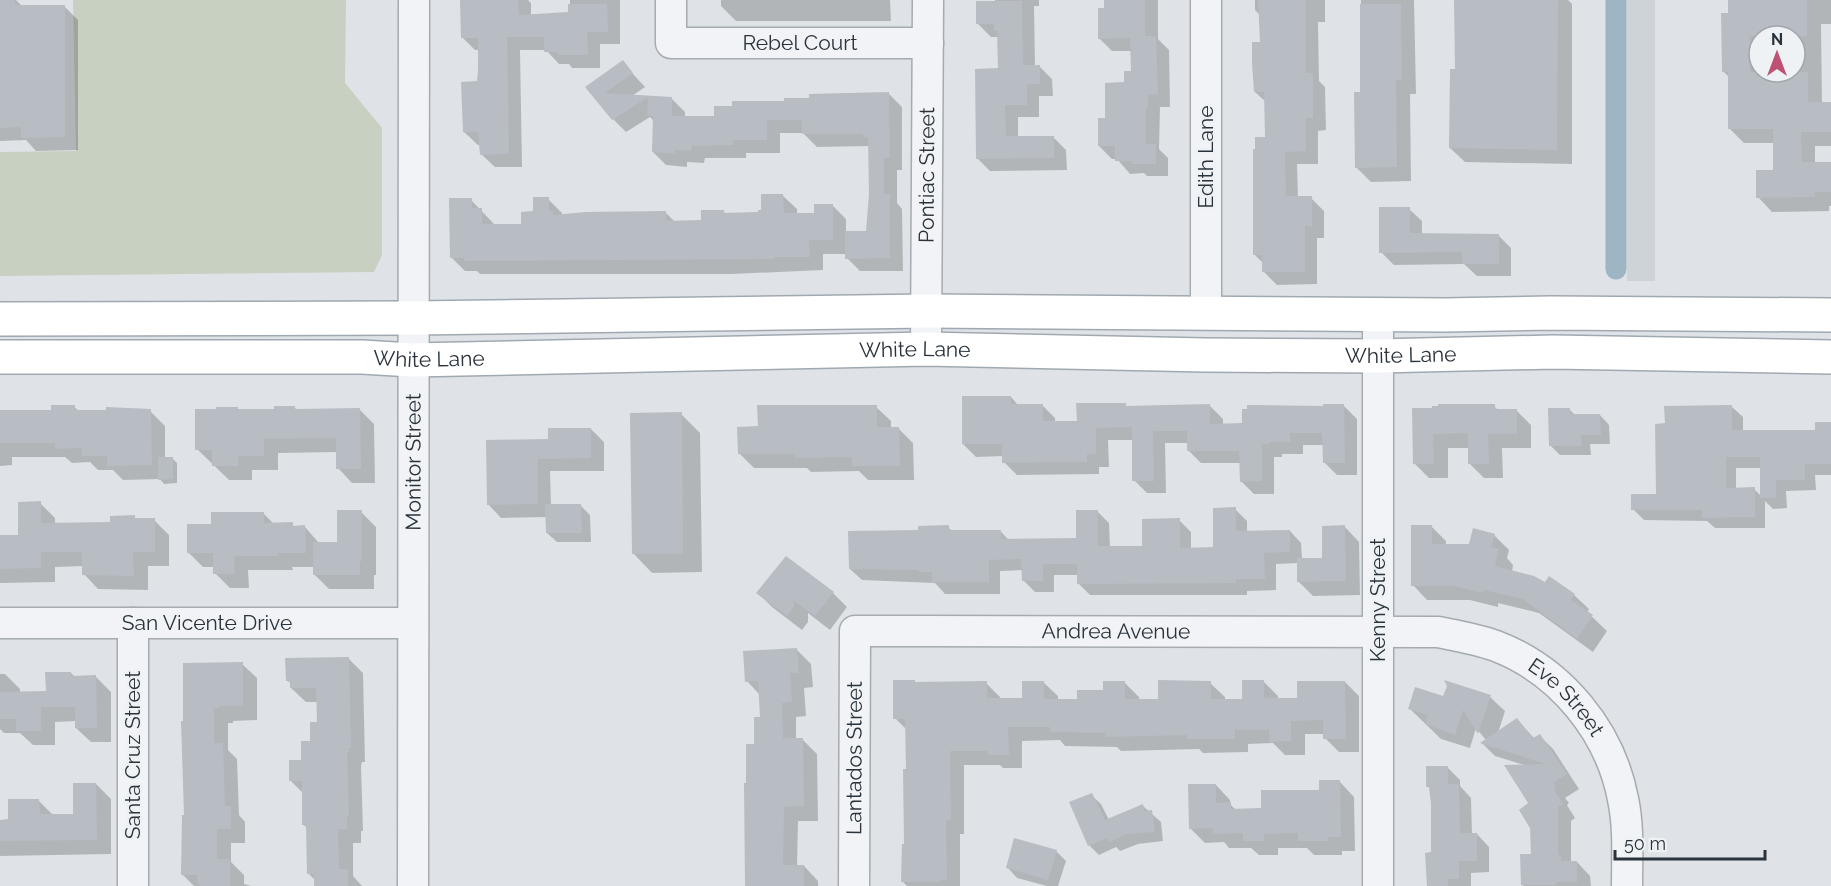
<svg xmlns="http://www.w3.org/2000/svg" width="1831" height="886" font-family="Raleway,sans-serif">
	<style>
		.built { fill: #ced3d8 }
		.green { fill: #c7d0c1 }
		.shadow { fill: #0003; fill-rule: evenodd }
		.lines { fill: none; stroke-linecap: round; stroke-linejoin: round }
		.canal { stroke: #9eb5c3; stroke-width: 21 }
		.building { fill: #b7bdc3 }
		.minor-casing { stroke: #a5abb0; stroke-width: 33 }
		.major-casing { stroke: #a0a9b1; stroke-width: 36 }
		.minor { stroke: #f1f3f6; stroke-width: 30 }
		.major { stroke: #fff; stroke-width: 33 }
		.labels { text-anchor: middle; stroke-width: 5; stroke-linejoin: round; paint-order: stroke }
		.street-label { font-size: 21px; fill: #2a333c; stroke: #eef2f5 }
	</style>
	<rect width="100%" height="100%" fill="#dfe3e7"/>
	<rect class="built" x="1627" y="0" width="28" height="281"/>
	<path class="green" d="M73,0h273l-1,83 37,45v127l-8,17 -374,4v-124l76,-1z"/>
	<g class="shadow">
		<path d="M0,0h16l7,7h42l13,13v130l-42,1 -10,-11 -26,1z"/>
		<path d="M461,0h67l3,3v13l39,-2v-14h50v44h-20v24h-28l-3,-4h-10l-13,-14h-26l2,117h-27l-14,-13 -1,-9h-2l-14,-13 14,-49 1,-33h-4l-13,-13z"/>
		<path d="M721,0h169l1,21h-155l-15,-15z"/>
		<path d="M995,0h44v6h-5l1,60h4l13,13 1,17h-14v21h-21v21l35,-1 13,13 1,20 -77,1 -13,-13 22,-88v-33h-8l-13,-13 17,-21z"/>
		<path d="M1105,0h53v39l11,11 1,57h-10l-1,42 9,9v18h-21l-3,-3 -14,1 -13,-15h-5l-13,-13 8,-27 25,-47v-21h-20l-13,-13 6,-28z"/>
		<path d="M1255,0h70v22h-7l1,59 6,6 1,43 -8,1v33h-21l1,34h13l13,13v27h-7v46l-40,1 -13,-13v-8l-10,-10 12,-116v-36l-11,-10 6,-49 -1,-28 -5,-5z"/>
		<path d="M1361,0h53l2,94h-6l1,87 -40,1 -15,-15 6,-73z"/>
		<path d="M1456,0h112l4,4v160l-107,-2 -15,-14 6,-77z"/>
		<path d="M1729,0h102v24h-10l1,79h9v43h-16v18h16v42h-2v5l-57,1 -14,-15 17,-26v-28h-31l-14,-14 -1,-52 -6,-6zM1759,36h36v36h-36z"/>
		<path d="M622,62l23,25 -13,9 40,3 13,13v5h30l70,-15 104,-8 13,13v63h-5v33l5,6 1,62h-43l-13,-13v-4h-24v16l-91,4h-252l-3,-3h-12l-14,-14 20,-57 25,26h27l25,-27 14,14v2l104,-2 9,9h28l21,-10 2,2h34l22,-19 15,14v5h18l17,-9 14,14v14l21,-1 3,-38v-48l-53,1 -14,-14h-23v20h-34v5h-41l-1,5 -17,-1v5l-21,-2 -13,-13 1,-31 -4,-4 -24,15 -13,-13 -25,-32z"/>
		<path d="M1409,209l13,12v13l76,1 13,13v28h-34l-13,-12 -70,1 -13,-13z"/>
		<path d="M1011,397l8,9 23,-1 13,13v5l23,-1 47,-17 3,2 82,-1 13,13v6h21l100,-19 13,13v56h-20l-13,-13v-17h-21v9h-21v3h-8v37h-20l-13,-13v-18h-40l-13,-13v-7h-23l1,50h-19l-13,-13 -1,-40h-25l1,27h-10v7l-82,1 -13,-13v-6l-28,1 -13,-13z"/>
		<path d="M1494,406l5,5 17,-1 15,15v23h-29l1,30h-19l-14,-14 -1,-16h-21v30h-19l-14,-14 -1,-54z"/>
		<path d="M1731,406l12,11v14l73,1 15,-8v51h-16l1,15 -30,1 1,17 -14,1 -8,-8v27h-50l-8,-7 -63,-1 -11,-11 24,-13zM1736,468h26v29l-8,-8h-18z"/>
		<path d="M74,407l5,4h71l15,15v32h7l5,5v20l-13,1 -4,-5 -37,1 -10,-10h-15l-8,-8 -18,1 -7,-6h-53v8l-12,1v-54l52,-1z"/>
		<path d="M876,407l15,14v7h7l15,15 1,37h-46l-9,-9 -48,1 -4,-4h-53l-15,-15 20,-25z"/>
		<path d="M295,408l2,2h63l14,14 1,59h-23l-14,-15v-16l-60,1v17h-26v10h-23l-32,-31 42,-38 36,-1z"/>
		<path d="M1569,409l7,7 24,-1 9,10 1,19h-20l1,11h-31l-10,-10z"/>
		<path d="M681,414l19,19 2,139 -50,1 -19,-20z"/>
		<path d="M591,429l13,13v29h-54l1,35h30l9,9 1,27h-34l-10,-9v-16l-46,1 -13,-14 62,-63z"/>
		<path d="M40,503l15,15v6h56l26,-4h17l15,15v31h-21v24l-50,-1 -14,-15v-8l-29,1v15l-55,1v-46h20z"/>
		<path d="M1235,509l12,12v11l43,-1 11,12 1,16h22l21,-32 14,15 1,53 -47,1 -15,-15v-18l-22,1v26l-29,1v4h-157l-12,-12v-8h-24v17h-19l-12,-12v-10l-23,1v23h-55l-10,-11 -73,-3 -12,-11 70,-37 28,-5 5,5 47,-1 10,10 68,-1 19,-29 12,12 1,25 34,-1 35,-27 12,12v17h24z"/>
		<path d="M361,512l15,15v48h-2v14h-45l-15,-15v-7h-22l1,3h-45l1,18h-19l-15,-15v-6h-12l-15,-15 24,-27 52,-11 10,10h18l3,3h10l14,16h20z"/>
		<path d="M1431,526l15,15v5h24l24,-11 15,15 -2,8 6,7 -1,7 62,23 15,14 -2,3 20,19 -14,21 -54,-39 -41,-10v4l-28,-7h-43l-14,-15z"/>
		<path d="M758,593h75l14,14 -17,23 -22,-17v9l-6,8 -30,-23z"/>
		<path d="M796,649l15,15 2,23 -9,1 2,28 -10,1v22h6l15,15 1,67h-20l-1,46 7,-1 14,15v5h-71l9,-141 6,-27 -2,-23 -13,-14z"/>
		<path d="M349,659l14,14 2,89h-3l-1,4 2,65h-2v12h-8v33l9,10h-46v-5l-8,-8v-44l-5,-5v-31l-13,-13 13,-19 15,-37v-22h-12l-15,-14v-4l-4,-4z"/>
		<path d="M242,664l15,14v42l-24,1v2h-5v27l9,9 2,56 6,7v21h-14v19l13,13v9l7,2h-57l-12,-12 4,-57 -3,-94z"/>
		<path d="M71,673l4,4h21l15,15v50h-20l-15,-14v-7l-21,1v23h-22l-13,-12h-16l-4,-4v-55h5l15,15v4l27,-1z"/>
		<path d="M914,681l3,3 69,-1 14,14v3h23l20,-18 15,14v5h21l46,-18 14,14v4h20l51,-18 15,14v4l18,-1 21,-18 14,14v3h20l47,-17 14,14v56h-20l-14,-14v-4h-20v21h-20l-12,-12 -25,1v8l-45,1 -4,-4 -78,2 -4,-4 -52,-1 -5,-6 -38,1v27h-19l-3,-3h-36v69h-4v52h-53l-4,-4 3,-37 1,-115 -12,-12z"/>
		<path d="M1490,697l15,14 -7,22 19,-13 18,19 4,-4 14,14 26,40 -14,9 4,5 -2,2 8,13 -4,3v41h6l13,14 1,10h-67l-2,-1 10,-29 -2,-52 -6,-39 -29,-9 -13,-13 4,-3 -10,-12 -6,20 -29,-9 -32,-31 35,-10z"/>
		<path d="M1447,767l13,13v6l11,12 1,36h5l12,13v25l-18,1v13h-43l5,-32 -2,-64 -3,-4z"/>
		<path d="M1340,782l14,15 1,54h-13v4h-28l-7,-7h-29v7h-19l-8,-7h-22l-5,-6 -19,1 -15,-15 26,-43 14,15v4l6,6h27l58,-19z"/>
		<path d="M96,784l15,15v55l-111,2v-35h10l29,-20 15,15h21z"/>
		<path d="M1091,795l10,9 8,16 34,-14 18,16 2,19 -25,3 -18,7 -4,-4 -17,8 -10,-10z"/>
		<path d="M1056,851l10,10 -8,25h-11l-30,-8 -9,-10z"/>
	</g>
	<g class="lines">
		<path class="canal" d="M1616,269v-269"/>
	</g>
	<g class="building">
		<path d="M0,0h15v5h50v132l-44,1v-11l-21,1z"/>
		<path d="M460,0h58l1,15 49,-3v-8h39l1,28h-21l1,23h-30l-1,-3h-13v-15h-37l2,117 -29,1 -2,-23h-15l-2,-50 16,-1 1,-10v-33h-17z"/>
		<path d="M1104,0h41v36h11l2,58 -10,1v12h-2v37h10v20h-24v-3h-17v-15h-17v-28h7v-35l19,-1v-11h7l-1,-33 -32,1v-31h6z"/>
		<path d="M1258,0h48v73h7v45h-7v33l-21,1 1,44h26v30h-7v46h-43v-17h-9v-106h2v-12h10l-1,-45h-10l-2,-29v-21h8z"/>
		<path d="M1454,0h104l-1,150 -108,-2 1,-79h5z"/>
		<path d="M1728,0h79v36h-57v36h58v30h23v30h-30l1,30h29v30h-16v5l-59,1v-28h17v-41h-45v-57h-6l-1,-59h7z"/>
		<path d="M976,1h46l1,64h17v19h-13v21h-22l1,31h48v22l-78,1 -1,-90 23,-1 -1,-37h-3v-7h-18z"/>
		<path d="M1360,4h41l1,76h-6l1,87 -42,1 -1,-76h6z"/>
		<path d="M623,60l10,13 -28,20 67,4v19h42v-10h18v-5h52v-3h25v-4l80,-2 1,66h-6v36h6v64l-45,1v-28h21l3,-37 -1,-57h-5v-3h-61v-14h-35v20h-34v5l-41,1 -1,5 -16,-1v4l-23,-2 1,-36h-6l1,-19 -36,23 -27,-33z"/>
		<path d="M761,194h22l1,19h30v-9h19v36h-24l1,17h-36v2l-310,2v-3h-14l-1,-60h23v10h10v16h39v-12l12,-1v-14h16v14h4v4l33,-3 80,-1v10l35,-1v-10h23v3l34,-1v-2h3z"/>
		<path d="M1379,207h31v26l89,1v30h-37v-12l-83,1z"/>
		<path d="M962,396h49v8h32v17h34l-1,-18h50v3l84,-2v20l32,-1v-14h5v-4l76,1v-2h21l1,59h-22l-1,-30h-32v9h-20v2h-8v37l-22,1 -1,-31h-52v-20h-34l1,50h-22v-54l-36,1v26h-9v8l-85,1v-19h-40z"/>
		<path d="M1438,404h57v5h22v25h-29l1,30h-21v-31l-35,1 1,30h-21l-1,-56h20v-2h6z"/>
		<path d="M51,405h24v5h31v-3l45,2 1,56 -45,1v-10h-25v-8l-27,1v-6h-55v-33h51z"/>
		<path d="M757,405h120v22h22l1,39h-48v-9l-57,1v-4h-57l-1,-27 21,-1z"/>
		<path d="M1732,405v25h83v-8h16v42h-26v16h-29v18h-16v-41h-34v31l29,-1v30l-53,1v-8h-71v-16h25l-1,-70 10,-1 -1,-17z"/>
		<path d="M274,406h21v3l65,-1 1,61h-25v-31l-72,1v17h-26v10h-26v-16h-17v-41h21v-2h22v2h36z"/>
		<path d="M1548,408h22v6h30l1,21h-20l1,11h-33z"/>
		<path d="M682,412l1,142h-51l-2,-141z"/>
		<path d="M548,428h43v30l-53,1v45l-51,1 -1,-65 62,-1z"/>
		<path d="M158,457h15v22l-15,1z"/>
		<path d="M41,501v22l69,-1v-6l25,-1v3h20v34h-22l1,24 -52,-1v-23h-41v16l-41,1v-34h18v-33z"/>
		<path d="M545,504h36l1,29h-36z"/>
		<path d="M1236,507v24l54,-1v22l-26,1 1,26h-29v4l-159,1v-20h-34v17h-21l-1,-22 -32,1v22h-57v-10h-13l-1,-2 -69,-1 -1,-38 70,-1v-4l31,-1v5h52v9l75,-1v-28h22v36h44v-27l38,-1v30l33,-1v-39z"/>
		<path d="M337,510h25v51h-2v14h-47v-33h24z"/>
		<path d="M211,512h53v11l29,-1v4l12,-1 1,28h-28l1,3h-45l1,18h-22v-21h-26v-29h24z"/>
		<path d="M1345,525l1,56 -49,1v-24h25v-32z"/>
		<path d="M1411,525h21v19h37l4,-16 22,6 -4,13 8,2 -4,17 39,10 11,6 4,-6 26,18 -4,6 22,15 -16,24 -54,-40 -39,-9 -1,3 -29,-7h-43z"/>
		<path d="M786,556l48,36 -19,24 -21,-15v6l-7,9 -31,-23z"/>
		<path d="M797,648l2,25h-9l2,29 -10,1 1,35h20l1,68 -20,1 -1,58h21v21h-59l-1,-103h2v-39h8v-27h6l-2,-36 -13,1 -2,-31z"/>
		<path d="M349,657l2,91h-3l1,4h-2l2,65h-2v12h-9l1,40h9v17h-34v-12h-7l-1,-49h-4v-44h-13v-21h12v-19h9v-19h7l-1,-34h-26v-7h-4l-1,-23z"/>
		<path d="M243,662v44h-24v2h-5v35h9l2,63h6v23h-14v30h13v27h-30v-2h-2l-1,-9h-16l1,-60h2l-3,-94h2v-58z"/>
		<path d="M45,672h26v4l25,-1 1,53h-22v-21h-34v24h-25v-12h-16v-27l46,-1z"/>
		<path d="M893,680h22v2l72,-1v17h35v-17h22v18h33v-9h26v-9h22v18h33v-19l53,1v18h31v-19h22v18h33v-17h48l1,58h-23v-19l-32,1v20l-22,1v-12h-34v9h-48v-4l-81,2v-4l-56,-1v-5h-42l1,28h-21v-4h-38l1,69 -5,1 1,59h-7v2h-39l1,-38h2l-1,-75h3l-1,-50h-12z"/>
		<path d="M1444,680l47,15 -13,39 -15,-24 -8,25 -30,-11 3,-9 -20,-6 7,-22 28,9 4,-10z"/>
		<path d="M1517,718l16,20 7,-4 27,40 -14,9 3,6 -2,1 9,14 -5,3v48h3v6h16v21h-21v3h-35l-1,-31h11l-1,-26 -11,-18 9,-7 -24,-38 41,-1 -65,-21z"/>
		<path d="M1426,766h22v18h11l1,49h17v28h-18v18h-11v7h-21l-2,-33 6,-1v-48l-2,-17h-3z"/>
		<path d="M1319,780h21l1,57h-13v4h-30v-8l-34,1v7h-21v-8l-30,1v-6l-24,1 -1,-45h28v19l15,-1v7l30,-1v-18h58z"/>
		<path d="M73,783h23l1,57 -97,1v-21l8,-1v-20h31l1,15h33z"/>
		<path d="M1092,793l13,27 38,-16 1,7 8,-1 3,22 -28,2 -18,8 -2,-4 -19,8 -19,-44z"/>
		<path d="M1014,838l43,12 -9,30 -42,-12z"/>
	</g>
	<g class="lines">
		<g class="minor-casing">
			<g id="minor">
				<path id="s1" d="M671,0v43h257"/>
				<path d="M1206,313v-313"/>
				<path d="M1378,314v572"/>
				<path id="s2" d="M926,349l2,-349"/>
				<path id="s3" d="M0,623h413"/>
				<path d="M133,886v-263"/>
				<path id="s4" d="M413,886l1,-886"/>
				<path id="s5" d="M854,886l1,-255h62l521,1c20,4 39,7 58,14 65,25 114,85 127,153 6,28 4,58 4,87"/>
			</g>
		</g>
		<g class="major-casing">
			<g id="major">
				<path d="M0,319l413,-1 515,-7 517,4 106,-2 280,2"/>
				<path id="s6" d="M0,357h362l50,3 514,-11 279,6 173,1 175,-4 278,5"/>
			</g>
		</g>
		<use href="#minor" class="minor"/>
		<use href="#major" class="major"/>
	</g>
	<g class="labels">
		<g class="street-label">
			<text dy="7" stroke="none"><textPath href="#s1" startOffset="172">Rebel Court</textPath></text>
			<text transform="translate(1206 157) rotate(-90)" y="7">Edith Lane</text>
			<text dy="7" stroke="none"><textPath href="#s2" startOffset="174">Pontiac Street</textPath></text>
			<text dy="7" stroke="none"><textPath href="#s6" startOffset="915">White Lane</textPath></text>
			<text dy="7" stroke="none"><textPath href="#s6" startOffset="1401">White Lane</textPath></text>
			<text dy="7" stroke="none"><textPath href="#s6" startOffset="429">White Lane</textPath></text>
			<text dy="7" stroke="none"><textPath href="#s4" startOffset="424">Monitor Street</textPath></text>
			<text transform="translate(1378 600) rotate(-90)" y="7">Kenny Street</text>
			<text dy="7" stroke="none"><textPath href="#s3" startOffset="207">San Vicente Drive</textPath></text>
			<text dy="7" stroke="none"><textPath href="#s5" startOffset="516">Andrea Avenue</textPath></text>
			<text dy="7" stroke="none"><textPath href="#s5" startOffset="986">Eve Street</textPath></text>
			<text transform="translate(133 755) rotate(-90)" y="7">Santa Cruz Street</text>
			<text dy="7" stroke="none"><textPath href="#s5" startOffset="128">Lantados Street</textPath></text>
		</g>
	</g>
	<g transform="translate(1777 54)"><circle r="28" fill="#eef2f5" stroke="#a0a6ab" stroke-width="1.5"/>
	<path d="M0-4.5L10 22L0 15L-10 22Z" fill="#bf5172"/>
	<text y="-9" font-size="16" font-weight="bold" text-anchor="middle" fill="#2a333c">N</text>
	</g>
	<path d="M1615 850v9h150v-9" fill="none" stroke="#2a333c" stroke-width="3"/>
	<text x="1624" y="850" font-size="18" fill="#2a333c" stroke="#eef2f5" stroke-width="4.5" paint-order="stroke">50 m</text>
</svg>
